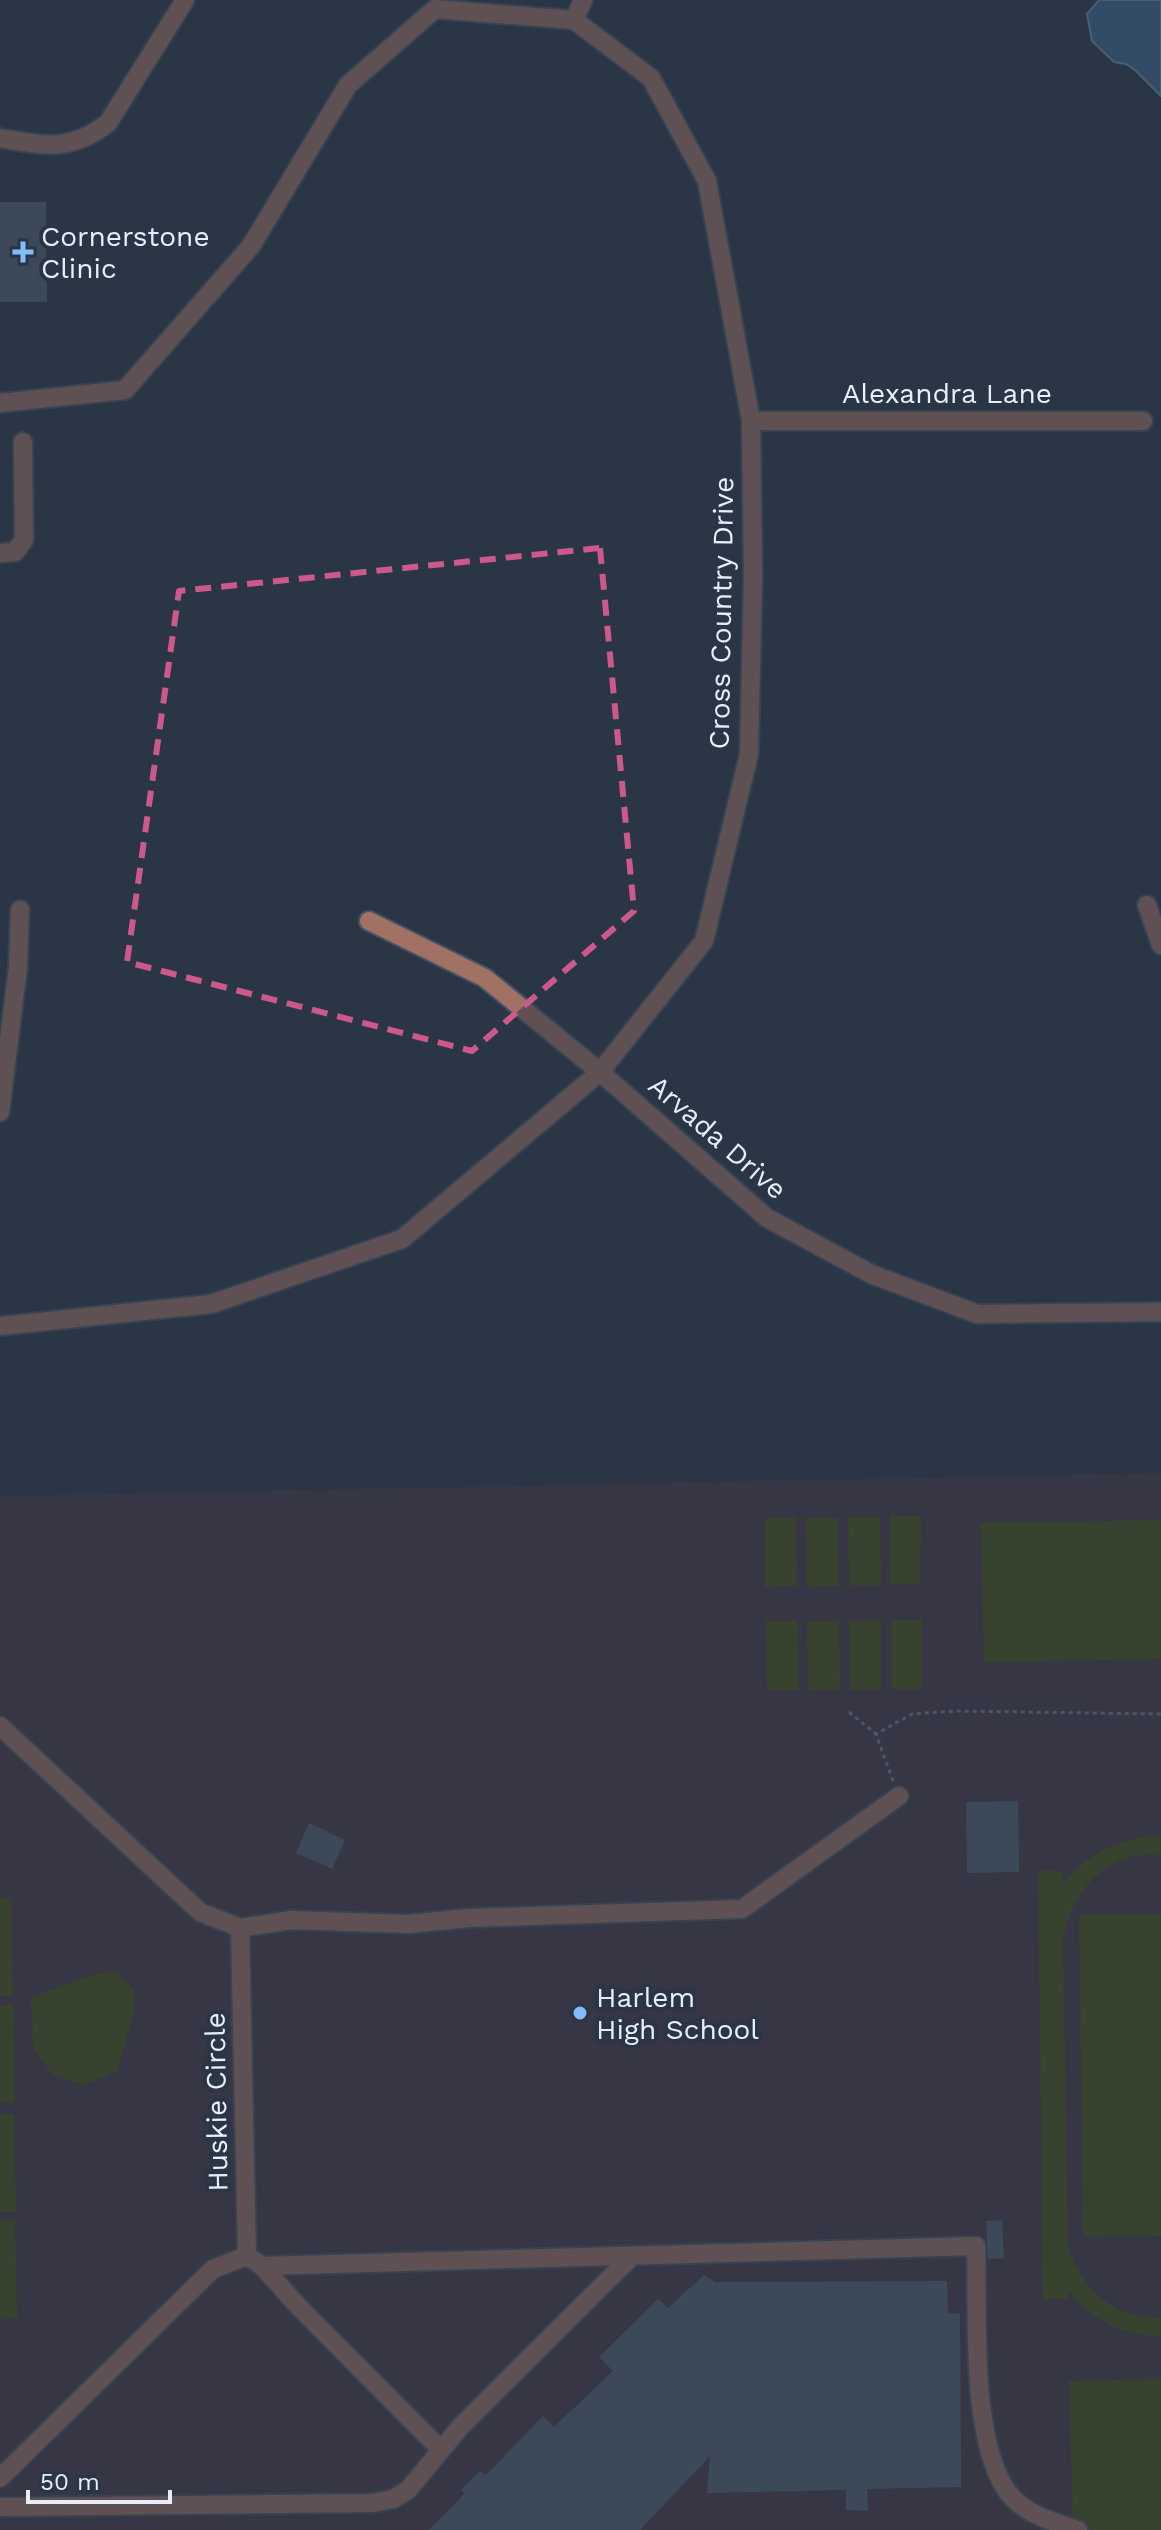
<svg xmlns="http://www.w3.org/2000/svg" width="1161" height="2530" font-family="'Work Sans',sans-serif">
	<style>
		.education { fill: #473743 }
		.green { fill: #4a5216 }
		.water { fill: #3e6491; stroke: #718db0; stroke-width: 2 }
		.building { fill: #536172 }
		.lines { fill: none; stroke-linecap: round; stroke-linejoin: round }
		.minor-casing { stroke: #485363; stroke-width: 22 }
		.path { stroke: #747e8c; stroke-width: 3; stroke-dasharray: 4 4; stroke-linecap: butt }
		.minor { stroke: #a17164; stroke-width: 18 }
		.marked { fill: none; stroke: #cd588a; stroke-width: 6; stroke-dasharray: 16 10; stroke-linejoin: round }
		.poi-dot { fill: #80bdfa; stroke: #2a3646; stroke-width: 3 }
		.labels { text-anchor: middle; stroke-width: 8; stroke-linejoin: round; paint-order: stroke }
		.poi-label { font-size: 28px; fill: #e7eef9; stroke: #2a3646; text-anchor: start }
		.street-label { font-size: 28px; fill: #e7eef9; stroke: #2a3646 }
	</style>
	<rect width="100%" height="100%" fill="#2a3646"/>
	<path class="education" d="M1161,1473v1057h-1161v-1034z"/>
	<g class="green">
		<path d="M890,1516h31l-1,68h-30z"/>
		<path d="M848,1517h32l1,68h-32z"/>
		<path d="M765,1518h31l1,68 -32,1z"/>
		<path d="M806,1518h32l1,68 -32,1z"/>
		<path d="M1161,1520v139l-177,3 -3,-139z"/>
		<path d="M881,1620v69l-31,1 -1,-69z"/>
		<rect x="891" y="1620" width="31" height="69"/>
		<path d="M766,1621h31l2,69h-32z"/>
		<path d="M807,1621h32l1,68 -32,1z"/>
		<path d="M1153,1836l8,1v18c-55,-6 -93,39 -98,89l5,301c13,44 45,73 93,73v18c-37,0 -70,-16 -93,-46v9h-25l-5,-428h24l1,13c23,-30 53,-44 90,-48z"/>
		<path d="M12,1897l1,99h-13v-98z"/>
		<path d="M1161,1914v322l-78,1 -4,-322z"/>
		<path d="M117,1972l18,19v17l-18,64 -34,13 -31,-11 -19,-27 -2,-50 68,-24z"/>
		<path d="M0,2005h13l2,98h-15z"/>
		<path d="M0,2114h14l2,98h-16z"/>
		<path d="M15,2220l2,98 -17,1v-98z"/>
		<path d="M1161,2379v151h-88l-4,-149z"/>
	</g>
	<path class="water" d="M1099,0h62v96l-25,-25 -10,-7 -12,-2 -22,-21 -5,-27z"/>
	<g class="building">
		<path d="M0,202h46l1,100h-47z"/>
		<path d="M1018,1801l1,71 -52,1 -1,-71z"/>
		<path d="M309,1823l36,17 -13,29 -36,-16z"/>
		<path d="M1002,2220l2,38 -16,1 -2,-38z"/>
		<path d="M704,2275l11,7 232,-1 1,33 12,-1 1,174 -94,2 1,22 -22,-1v-20l-139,3 3,-37 -70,74h-211l36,-37 -4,-3 19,-19 6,4 57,-59 11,11 59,-56 -14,-14 59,-58 10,9z"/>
	</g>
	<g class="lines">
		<g class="minor-casing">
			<g id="minor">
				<path d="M574,20l9,-20"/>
				<path d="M0,138c45,8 70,14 108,-15l77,-123"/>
				<path d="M0,403l125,-13 126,-144 97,-161 87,-76 139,11 77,58 56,103 44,240 2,156 -4,177 -45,187 -104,131 -198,167 -191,65 -211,22"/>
				<path d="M751,421h392"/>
				<path d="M0,553l15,-1 9,-12 -1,-98"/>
				<path d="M1147,905l14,40"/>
				<path d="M369,921l116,57 115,94 167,146 104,56 106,40 184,-2"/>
				<path d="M0,1112l18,-145 2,-57"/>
				<path d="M0,1726l200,186 40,16 7,328 -34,13 -213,209"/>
				<path d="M240,1928l51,-8 117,4 61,-6 273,-9 157,-113"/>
				<path d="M247,2256l15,10 714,-20c2,66 -6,187 29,242 16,26 47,33 73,42"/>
				<path d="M262,2266l36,40 142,143"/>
				<path d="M0,2507l373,-4 20,-4 15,-9 53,-64 170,-169"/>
			</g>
		</g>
		<g class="path">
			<path d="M849,1712l27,22"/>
			<path d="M893,1781l-17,-47 36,-20 43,-3 206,3"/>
		</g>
		<use href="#minor" class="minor"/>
	</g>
	<path d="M0 0H1161V2530H0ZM600,548l34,363 -162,140 -345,-89 52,-371z" fill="#2a3646" fill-opacity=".55" fill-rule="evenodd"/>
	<path class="marked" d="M600,548l34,363 -162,140 -345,-89 52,-371z"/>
	<g class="poi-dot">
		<path d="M19 240h8v8h8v8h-8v8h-8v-8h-8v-8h8z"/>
		<circle cx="580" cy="2013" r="8"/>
	</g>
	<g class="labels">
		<g class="poi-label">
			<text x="41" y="246">Cornerstone<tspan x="41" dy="32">Clinic</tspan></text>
			<text x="596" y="2007">Harlem<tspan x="596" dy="32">High School</tspan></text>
		</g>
		<g class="street-label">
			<text x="947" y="403">Alexandra Lane</text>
			<text transform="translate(721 613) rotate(-89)" y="10">Cross Country Drive</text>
			<text transform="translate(718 1137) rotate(41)" y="10">Arvada Drive</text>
			<text transform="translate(216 2102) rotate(-91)" y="10">Huskie Circle</text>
		</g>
	</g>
	<path d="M28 2490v12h142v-12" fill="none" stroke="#e7eef9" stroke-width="4"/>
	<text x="40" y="2490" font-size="24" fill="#e7eef9" stroke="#2a3646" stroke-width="6" paint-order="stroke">50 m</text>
</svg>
